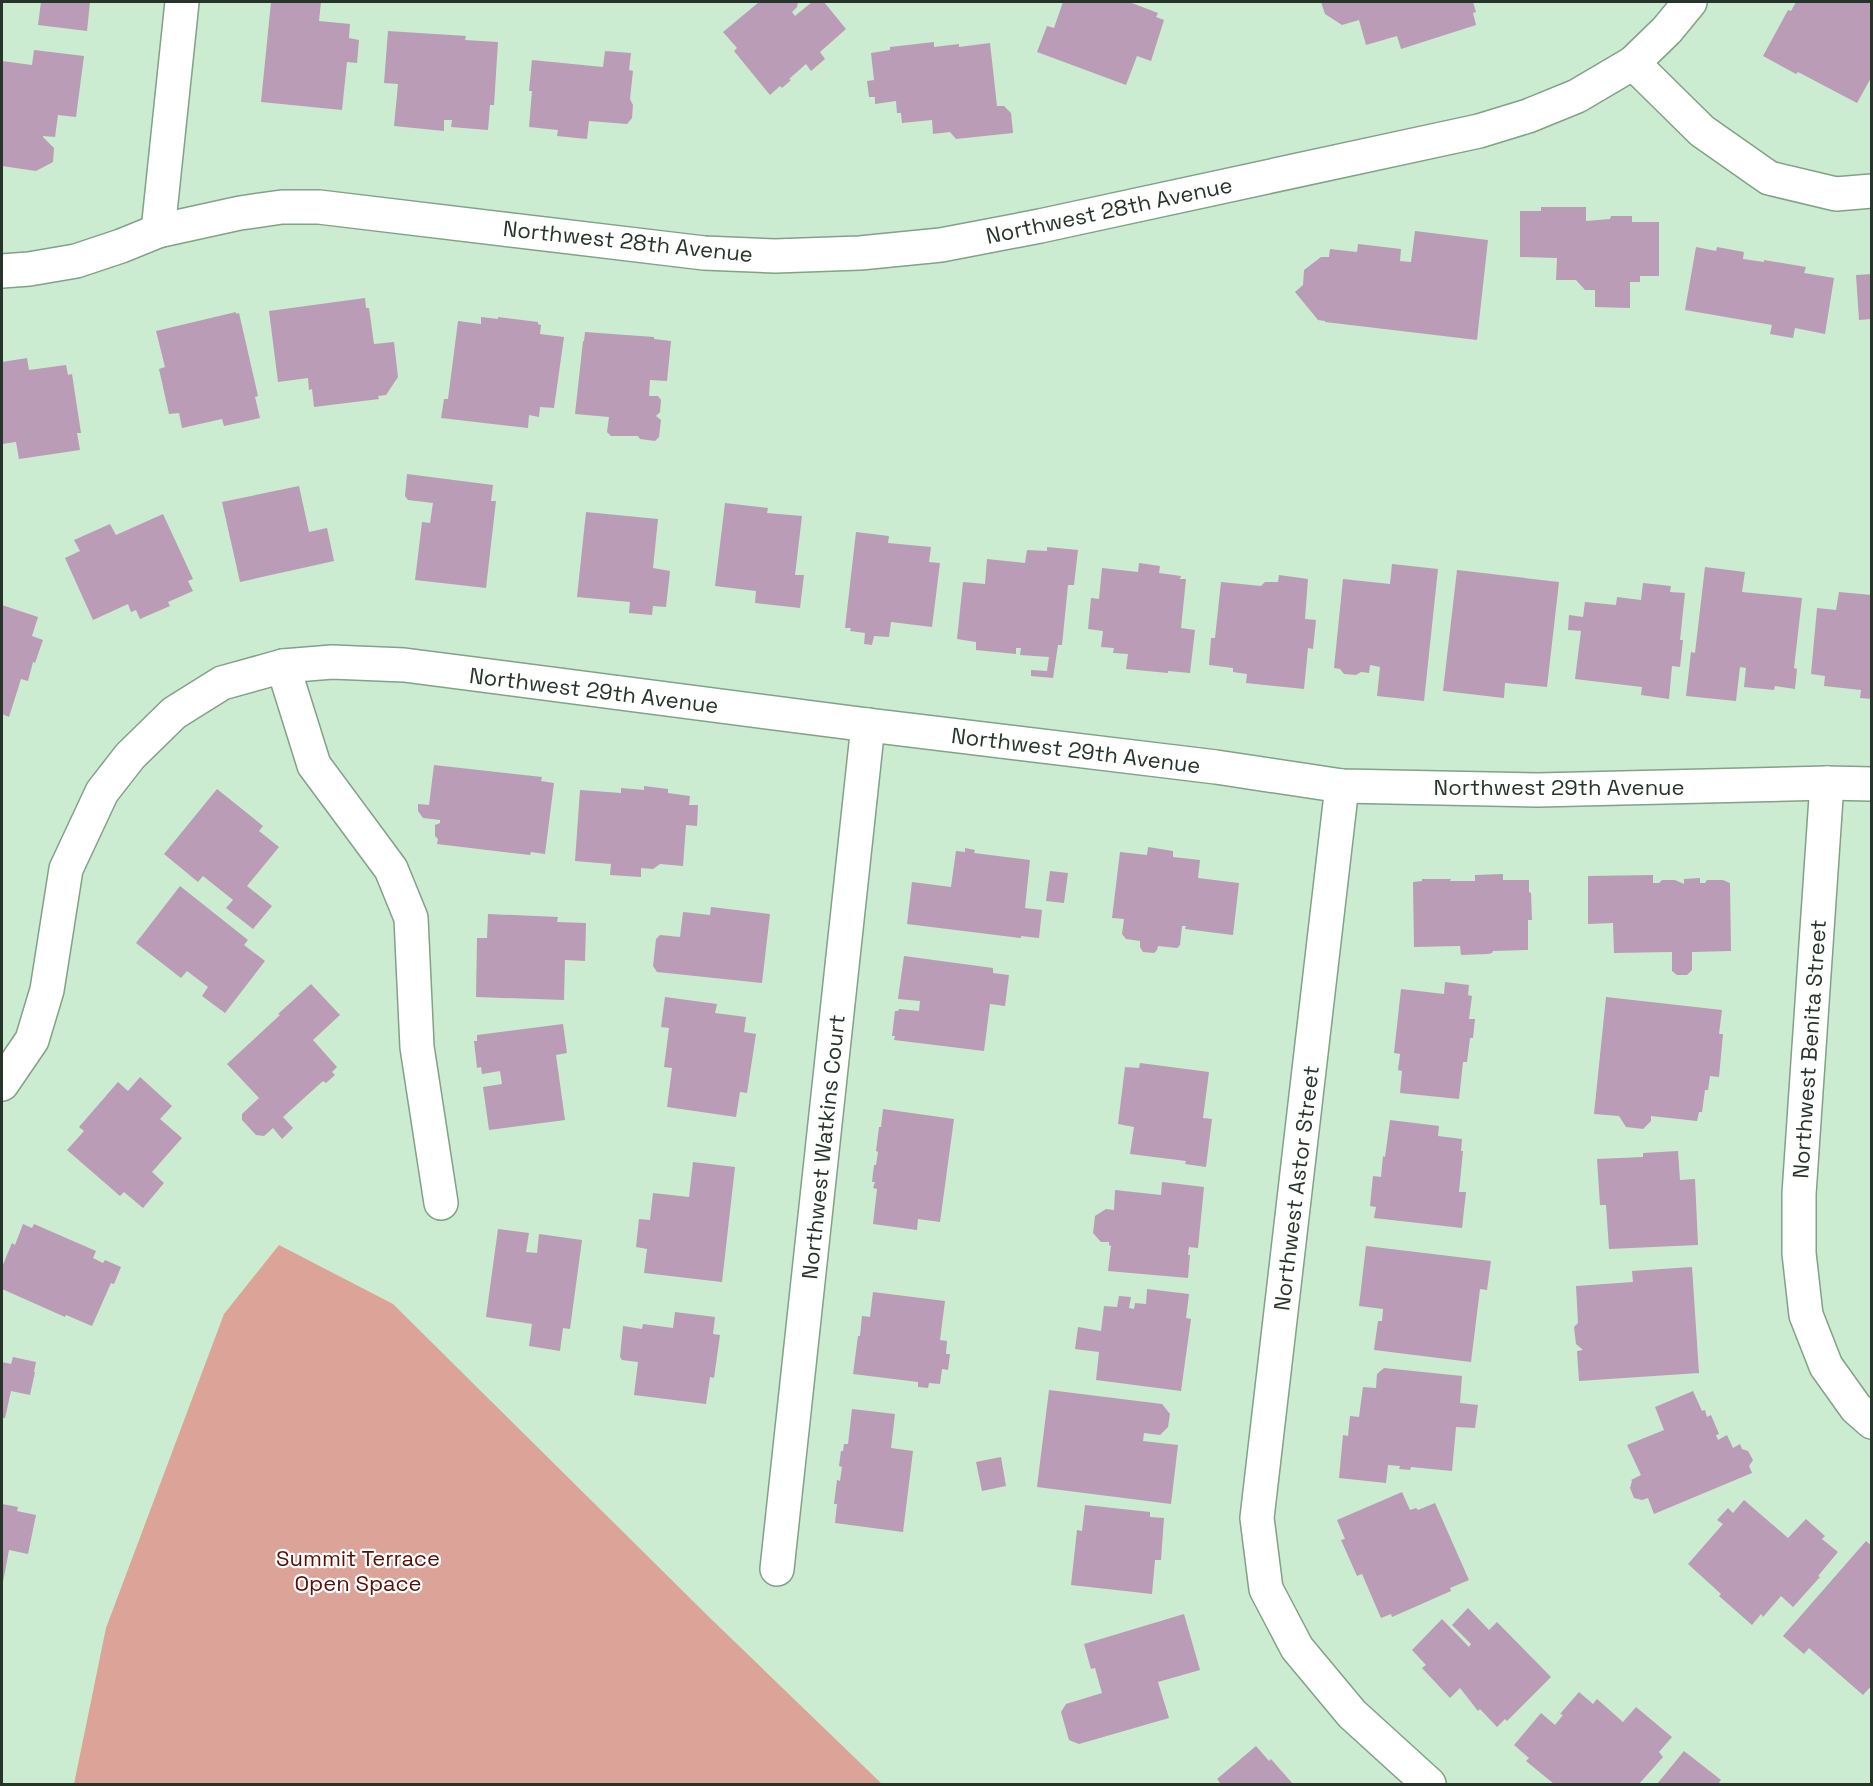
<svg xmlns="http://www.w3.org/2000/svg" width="1873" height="1786" font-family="'Space Grotesk',sans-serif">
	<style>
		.green { fill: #dca399 }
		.building { fill: #ba9cb6 }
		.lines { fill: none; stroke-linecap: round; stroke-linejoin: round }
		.street-casing { stroke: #82a188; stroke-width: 36 }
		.secondary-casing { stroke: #82a188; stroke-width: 36 }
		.street { stroke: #fff; stroke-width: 33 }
		.secondary { stroke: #fff; stroke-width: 33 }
		.labels { text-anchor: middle; stroke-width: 4.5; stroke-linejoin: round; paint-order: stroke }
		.street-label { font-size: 22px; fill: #27342a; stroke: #fff }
		.park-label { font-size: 22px; fill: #580e06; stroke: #fff }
	</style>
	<rect width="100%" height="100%" fill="#cbecd0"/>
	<path class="green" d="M279,1245l114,59 316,313 173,167h-808l32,-156 118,-314z"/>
	<g class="building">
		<path d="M41,2h49l-3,29 -49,-6z"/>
		<path d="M271,2h50l-2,19 31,3 -1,14 10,2 -2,23 -10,-1 -5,48 -81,-8z"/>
		<path d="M759,2h39l-1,5 -5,5 3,4 17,-14h12l22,27 -26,23 5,7 -14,12 -5,-7 -17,15 2,1 -9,8 -2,-2 -10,9 -36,-44 3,-3 -14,-16z"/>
		<path d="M1063,2h70l-1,1 26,10 -2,4 8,3 -13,41 -14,-5 -11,29 -89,-33 10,-26 7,2z"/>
		<path d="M1321,2h152l3,10 -3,1 3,12 -75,24 -4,-13 -31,9 -7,-25 -17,5 -17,-11z"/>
		<path d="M1796,2h72l4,3v71l-15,27 -59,-31 -2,2 -33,-18 25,-46 3,1z"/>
		<path d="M388,31l78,5 -1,4 33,2 -4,63h-4l-2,25 -37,-3 1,-7h-8v11l-50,-5 4,-42 -14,-1z"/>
		<path d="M934,42v5l25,-3v3l31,-4 7,63h7l7,7 2,20 -57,6 -6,-7 -17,2 -1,-14 -30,3 -1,-10h-4l-1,-12 -21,3v-7h-6l-2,-16 7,-1 -3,-27 19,-3v-3z"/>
		<path d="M34,50l50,6 -8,61 -18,-2 -3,22 -12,-1v1l11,11 -1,14 -17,9 -34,-5v-105l30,4z"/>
		<path d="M605,51l26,2 -2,17 4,1 -3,28 3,6 -1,13 -5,6 -38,-3 -2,18 -30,-3 1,-6 -29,-3 3,-36h-3l3,-31 71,7z"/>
		<path d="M1541,207h45v14l24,-2 1,-3h21v6h27v54h-19v6h-10v26l-35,-1v-17h-10l-9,-10h-20l1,-22 -37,-1v-46h21z"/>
		<path d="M1415,231l73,9 -11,100 -152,-18v-1l-7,-1 -23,-28 8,-7 1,-15 17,-13h8l1,-8 27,3 1,-8 43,5 -1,12 11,1z"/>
		<path d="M1696,247l20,4 1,-4 27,5 -1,7 21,3v-2l42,7 -2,6 30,5 -9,56 -30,-6 -2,10 -23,-4 2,-9 -87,-15z"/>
		<path d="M1872,274v45l-13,1 -3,-45z"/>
		<path d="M365,298l1,10h3l5,36 20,-2 4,35 -12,18 -8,1 1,3 -65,8 -2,-18 -3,1 -1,-12 -30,4 -9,-71z"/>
		<path d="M236,312v2l3,-1 19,83 -3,1 5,21 -36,8 -2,-7 -40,9 -3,-15 -10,1 -10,-45 6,-2 -9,-36z"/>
		<path d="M481,317l17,2v-2l40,5v2l3,1 -1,9 24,3 -10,71 -14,-1 -1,10 -10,-2 -1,13 -87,-10 3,-19h4l10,-78 23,3z"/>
		<path d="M585,332l69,5v2l17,2 -4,40 -17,-1 -1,16h9l3,4 -1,12 -4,4 5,4 -2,17 -4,4 -15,-2 -2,-3h-27l-4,-4 2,-15 -34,-3 8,-73h1z"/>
		<path d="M27,358l2,12 37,-5 2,10 4,-1 9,59h-4l3,17 -61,9 -3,-17 -14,2v-82z"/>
		<path d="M407,474l86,11 -2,16h5l-10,87 -71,-8 7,-58 8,1 3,-20 -25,-3 -3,-4z"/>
		<path d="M299,486l10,46 18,-4 7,33 -94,21 -18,-80z"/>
		<path d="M725,503l43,5 -1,5 35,3 -7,59h9l-4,33 -45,-5 1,-12 -41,-5z"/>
		<path d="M586,512l72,7 -5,49 17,3 -4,36 -13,-1 -1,9 -23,-2 1,-11 -53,-5z"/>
		<path d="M163,514l30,65 -5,2 5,10 -25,11 2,4 -30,13 -4,-9 -5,2 -3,-8 -35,16 -28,-62 15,-7 -6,-11 36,-16 6,11z"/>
		<path d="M856,532l33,4 -1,7 43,4 -2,15 11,1 -8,64 -41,-5 -2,15 -15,-1 -2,9 -8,-1 1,-11 -15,-2 1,-3h-6z"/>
		<path d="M1047,547l31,3 -4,35h-6l-6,60h-4l-5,33 -22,-2v-6l16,1 2,-14 -29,-2 1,-7h-5v6l-40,-4v-8l-19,-3 6,-57 22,2 2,-25 38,4 2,-13 20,1z"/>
		<path d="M1139,563l21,3 -1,7 22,3 -1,3h6l-5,49 14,2 -5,43 -22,-2v2l-42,-4 2,-15 -15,-1 1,-5 -13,-1 2,-16 -15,-2 3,-31 8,1 3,-31 36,4z"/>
		<path d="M1392,564l46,5 -14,132 -47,-5 3,-29 -10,-2 -1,8 -8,-1 -5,3 -12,-1 -4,-5 -6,-1 9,-89 47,5z"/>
		<path d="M1705,567l40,5 -3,20 60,6 -8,70 3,1 -2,20 -20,-3 -1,4 -30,-3 2,-19 -6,-1 -4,34 -50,-5 5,-44 4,1z"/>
		<path d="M1457,570l102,12 -12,105 -42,-4 -1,15 -61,-7z"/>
		<path d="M1279,575l29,4 -3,40 11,1 -3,29 -5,-1 -4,41 -58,-6 1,-9 -14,-2v-4l-24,-3 2,-27h4l6,-56 40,4 4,-4h13z"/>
		<path d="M1643,583l28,3 -1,6 15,1 -5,47h3l-3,27 -8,-1 -3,33 -28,-4 1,-8 -67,-8 6,-48 -13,-1 1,-15 14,2 2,-15 31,3 1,-8 24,3z"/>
		<path d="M1839,592l33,3v104l-12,-1 1,-8 -37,-4 1,-10 -14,-2 6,-66 19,2z"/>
		<path d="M2,605l36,12 -6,19 11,4 -8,23 -2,-1 -5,19 -7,-2 -12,38 -7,-3z"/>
		<path d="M434,765l108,12 -1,4 13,2 -9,71 -14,-2 -1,3 -93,-11 1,-5 -3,-3v-11l5,-2v-3l-17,-2 -5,-7v-7l11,1z"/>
		<path d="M644,786l24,3v4l22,3 -1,9h9l-1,21 -11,-1 -3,41 -23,-2 -7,5 -12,-1v9l-31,-2 1,-11 -36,-3 5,-71 41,3v-5l23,2z"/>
		<path d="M217,789l46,37 -4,5 20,16 -32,39 25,20 -19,23 -27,-21 7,-8 -30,-24 -5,6 -34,-28z"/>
		<path d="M1148,847l25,4v6l27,3 -2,18 41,5 -6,52 -48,-6 1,-3h-4l-2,19 -3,3 -19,-2 -1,4 -3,3 -11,-1 -3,-5v-6l-14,-2 -4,-5 2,-15 -12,-1 8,-66 27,3z"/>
		<path d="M965,848l10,2 -1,3 56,7 -5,48 17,2 -3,28 -18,-2v2l-114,-14 5,-42 39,5 5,-36 9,1z"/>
		<path d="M1050,871l18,2 -4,30 -18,-2z"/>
		<path d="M1503,874v6h26v12l2,1 1,27h-4v30l-35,1 -1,2 -4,1 -27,1 -1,-9 -46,1 -1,-65 9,-1v-2h29l-1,2h25v-6z"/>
		<path d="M1653,875v8h6l3,-3h13l9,4v-5l16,-1v5h5l2,-3h16l7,3 1,68 -39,1v18l-5,5h-10l-5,-4v-19l-58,1 -1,-30 -25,1v-48z"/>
		<path d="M180,886l68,54 -4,5 21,16 -40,52 -23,-17 6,-9 -21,-16 -6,7 -45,-35z"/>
		<path d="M711,907l59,7 -8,69 -105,-11 -4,-6 3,-27 4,-4 20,2 3,-25 27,3z"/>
		<path d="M488,914l70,3 -1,5 29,1 -1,38 -20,-1 -1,40 -88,-3 1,-59h10z"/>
		<path d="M904,956l89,12v5l16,2 -4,31 -15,-2 -6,47 -90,-11 1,-4h-3l3,-25h3l1,-2 20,2 1,-10 -22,-2z"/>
		<path d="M1445,982l24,3 -1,10 4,1 -3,23h6l-2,19h-3l-3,24h-4l-4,37 -59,-6 2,-22 -4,-1 2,-16 -6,-1 7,-64 43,5z"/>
		<path d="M311,984l29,31 -27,25 24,27 -5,5 3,3 -9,8 -3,-2 -40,36 10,11 -11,11 -9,-11 -9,8 -8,-1 -14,-15v-6l17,-16 -32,-34 53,-49 -2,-1z"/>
		<path d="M665,997l52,7 -2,9 31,4 -2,15 12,2 -9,59 -7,-1 -4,25 -69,-10 5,-39 -8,-1 5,-39 -8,-1z"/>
		<path d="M1606,997l116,13 -3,24h4l-4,43 -9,-1 -2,14h-3l-3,22h-3l-2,9 -46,-5v5l-8,8 -17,-2 -7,-11 -25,-2z"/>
		<path d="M563,1024l4,29 -11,2 9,65 -76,10 -6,-43 19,-3 -2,-13 -18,3 -1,-7 -4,1 -3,-27h3v-6z"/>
		<path d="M1140,1063l69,9 -6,46 9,1 -6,48 -21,-3 1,-3 -56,-7 4,-27 -16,-3 7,-57 14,1z"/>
		<path d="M140,1077l32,29 -12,13 22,19 -30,34 12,11 -21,25 -19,-16 -4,4 -53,-46 17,-19 -5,-4 39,-45 10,9z"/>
		<path d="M883,1109l71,10 -14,103 -22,-3 -1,11 -44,-6 4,-35 -4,-1 2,-6h-3l2,-17h2l2,-13 -2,-1 3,-24h2z"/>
		<path d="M1390,1120l49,6 -1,10 24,3 -1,12h2l-4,41h7l-4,36 -88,-10 2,-11 -6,-1 3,-30 8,1 2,-21 2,1z"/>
		<path d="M1678,1151l2,29 15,-1 3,66 -89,4 -3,-44h-6l-3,-46 46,-2v-4z"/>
		<path d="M693,1162l42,5 -13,115 -78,-9 3,-24 -11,-2 3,-28 11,1 3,-27 36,4z"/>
		<path d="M1162,1182l42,5 -6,61 -9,-1 -1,8h2l-2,23 -80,-7 3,-25 -2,-1v-3h-8l-8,-9 2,-17 11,-7 8,1 1,-20 46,5z"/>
		<path d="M23,1224l9,4 2,-4 62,27 -3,7 10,5 2,-3 16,7 -7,17 -3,-1 -19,43 -26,-11 -1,2 -63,-28v-22l10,-24 3,2z"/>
		<path d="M498,1229l31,4 -3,19 11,1 2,-19 43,6 -12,89 -7,-1 -3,23 -31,-5 3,-22 -46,-7z"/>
		<path d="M1366,1246l125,15 -4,29 -7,-1 -9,73 -97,-12 4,-29h4l1,-12 -24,-3z"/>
		<path d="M1692,1267l7,106 -120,8 -2,-30 6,-1 -7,-6 -2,-17 4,-4 -2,-37 57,-4 -1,-11z"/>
		<path d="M1147,1289l42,5 -3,24 5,1 -10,72 -85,-11 3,-28 -24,-3 3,-22 23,4 3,-25 13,1 2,-11 12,1 -2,11 5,1 1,-6 11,1z"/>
		<path d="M873,1292l72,9 -5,39 7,1 -1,13h4l-2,16 -6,-1 -2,15 -11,-1 -1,5 -10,-1v-5l-65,-8 5,-38h2l2,-20 8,1z"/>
		<path d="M675,1312l40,5 -2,17 7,1 -6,43 -4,-1 -4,27 -72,-9 4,-33 -16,-2 -2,-3 3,-31 19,3 1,-5 30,4z"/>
		<path d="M13,1357l23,5 -2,10h1l-5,23 -19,-4 -6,27h-3v-56l9,2z"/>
		<path d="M1384,1368l78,8 -2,27 18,2 -3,23 -19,-1 -4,44 -41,-4 -1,3 -11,-1 1,-3 -12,-1 -2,18 -47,-5 4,-43 5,1 2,-20 9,1 4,-30 13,1 1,-14z"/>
		<path d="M1049,1390l113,14 8,10 -2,13 -8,8 -16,-2 -1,8 35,4 -7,59 -134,-17z"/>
		<path d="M1693,1391l9,20 3,-1 2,7 4,-2 8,19 -3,1 2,5 9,-5 6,13 7,-4 2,5 6,2 5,9 -4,6 3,7 -98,41 -6,-16 -6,2 -8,-2 -4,-10 2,-7 -1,-1 10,-5 -14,-30 37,-15 -9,-23z"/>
		<path d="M852,1409l43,5 -4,34 22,3 -10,81 -68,-9 2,-19h-3l3,-24 3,1 2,-14 -3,-1 2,-15h2l1,-7h4z"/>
		<path d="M1001,1457l5,29 -24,5 -6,-29z"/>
		<path d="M1402,1492l8,18 6,-2 2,2 17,-7 34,77 -19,8 1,3 -59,26 -1,-3 -10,4 -19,-44 -5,2 -16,-36 4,-1 -8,-19z"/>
		<path d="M1744,1500l44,38 18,-19 19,17 -3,3 16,13 -20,24 2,1 -27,30 -12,-11 -18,21 -2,-3 -9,11 -33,-29 2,-2 -33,-30 35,-40 -6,-4 11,-12 5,5z"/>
		<path d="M2,1504l16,3 -1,4 19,4 -8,39 -19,-4 -6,32z"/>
		<path d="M1085,1505l65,7v5l14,1 -3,42h-6l-3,34 -81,-9 6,-55 5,1z"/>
		<path d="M1866,1541l6,5v139l-9,10 -54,-47 -5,6 -21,-18z"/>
		<path d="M1468,1608l21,22 8,-8 54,55 -44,44 -2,-2 -8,8 -17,-18 -2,2 -18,-23 -10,10 -28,-30 4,-3 -14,-15 30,-31 27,28 2,-3 -19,-19z"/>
		<path d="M1184,1614l16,56 -42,12 11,36 -90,26 -10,-4 -8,-28 5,-8 36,-11 -7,-25 -4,1 -7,-25z"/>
		<path d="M1579,1692l14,12 4,-5 26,23 13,-15 36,30 -13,15 4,5 -24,27h-85l-28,-23 3,-3 -15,-13 27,-32 14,12 8,-10 -3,-1z"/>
		<path d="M1256,1746l13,15 2,-2 22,25h-72l-4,-5z"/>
		<path d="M1684,1751l37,29 -3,4h-61z"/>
	</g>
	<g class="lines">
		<g class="street-casing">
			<g id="street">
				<path d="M1633,63l69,68 67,47 67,16 36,-3"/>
				<path d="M158,231l24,-229"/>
				<path d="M283,666l31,99 77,104 20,49 6,129 24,156"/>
				<path d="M1827,783l-28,411v59l7,62 20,51 30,42 16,14"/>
				<path d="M1342,786l-85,732 9,71 31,59 55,66 77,70"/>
				<path d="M777,1569l91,-844"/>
			</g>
		</g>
		<g class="secondary-casing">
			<g id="secondary">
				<path d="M2,271l27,-2 47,-8 45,-15 37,-15 82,-18 42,-6h37l385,46 71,3 85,-3 81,-8 99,-19 439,-95 49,-15 49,-20 56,-33 34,-33 23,-28"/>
				<path d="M2,1084l30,-44 15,-50 19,-121 36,-77 28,-36 44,-43 48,-30 61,-17 49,-4 72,3 464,60 348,42 126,19 196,4 289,-7 45,1"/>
			</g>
		</g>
		<use href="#street" class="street"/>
		<use href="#secondary" class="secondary"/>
	</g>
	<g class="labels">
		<g class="street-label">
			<text transform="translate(1109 210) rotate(-12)" y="8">Northwest 28th Avenue</text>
			<text transform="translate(628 241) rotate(6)" y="8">Northwest 28th Avenue</text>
			<text transform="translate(594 690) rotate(7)" y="8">Northwest 29th Avenue</text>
			<text transform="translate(1076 750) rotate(7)" y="8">Northwest 29th Avenue</text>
			<text x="1559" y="795">Northwest 29th Avenue</text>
			<text transform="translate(1809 1049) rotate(-86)" y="8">Northwest Benita Street</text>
			<text transform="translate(823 1147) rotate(-84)" y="8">Northwest Watkins Court</text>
			<text transform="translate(1296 1188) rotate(-83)" y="8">Northwest Astor Street</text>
		</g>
		<g class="park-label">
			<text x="358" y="1566">Summit Terrace<tspan x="358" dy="25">Open Space</tspan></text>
		</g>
	</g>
	<rect width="1873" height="1786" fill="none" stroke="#27342a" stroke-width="6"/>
</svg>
